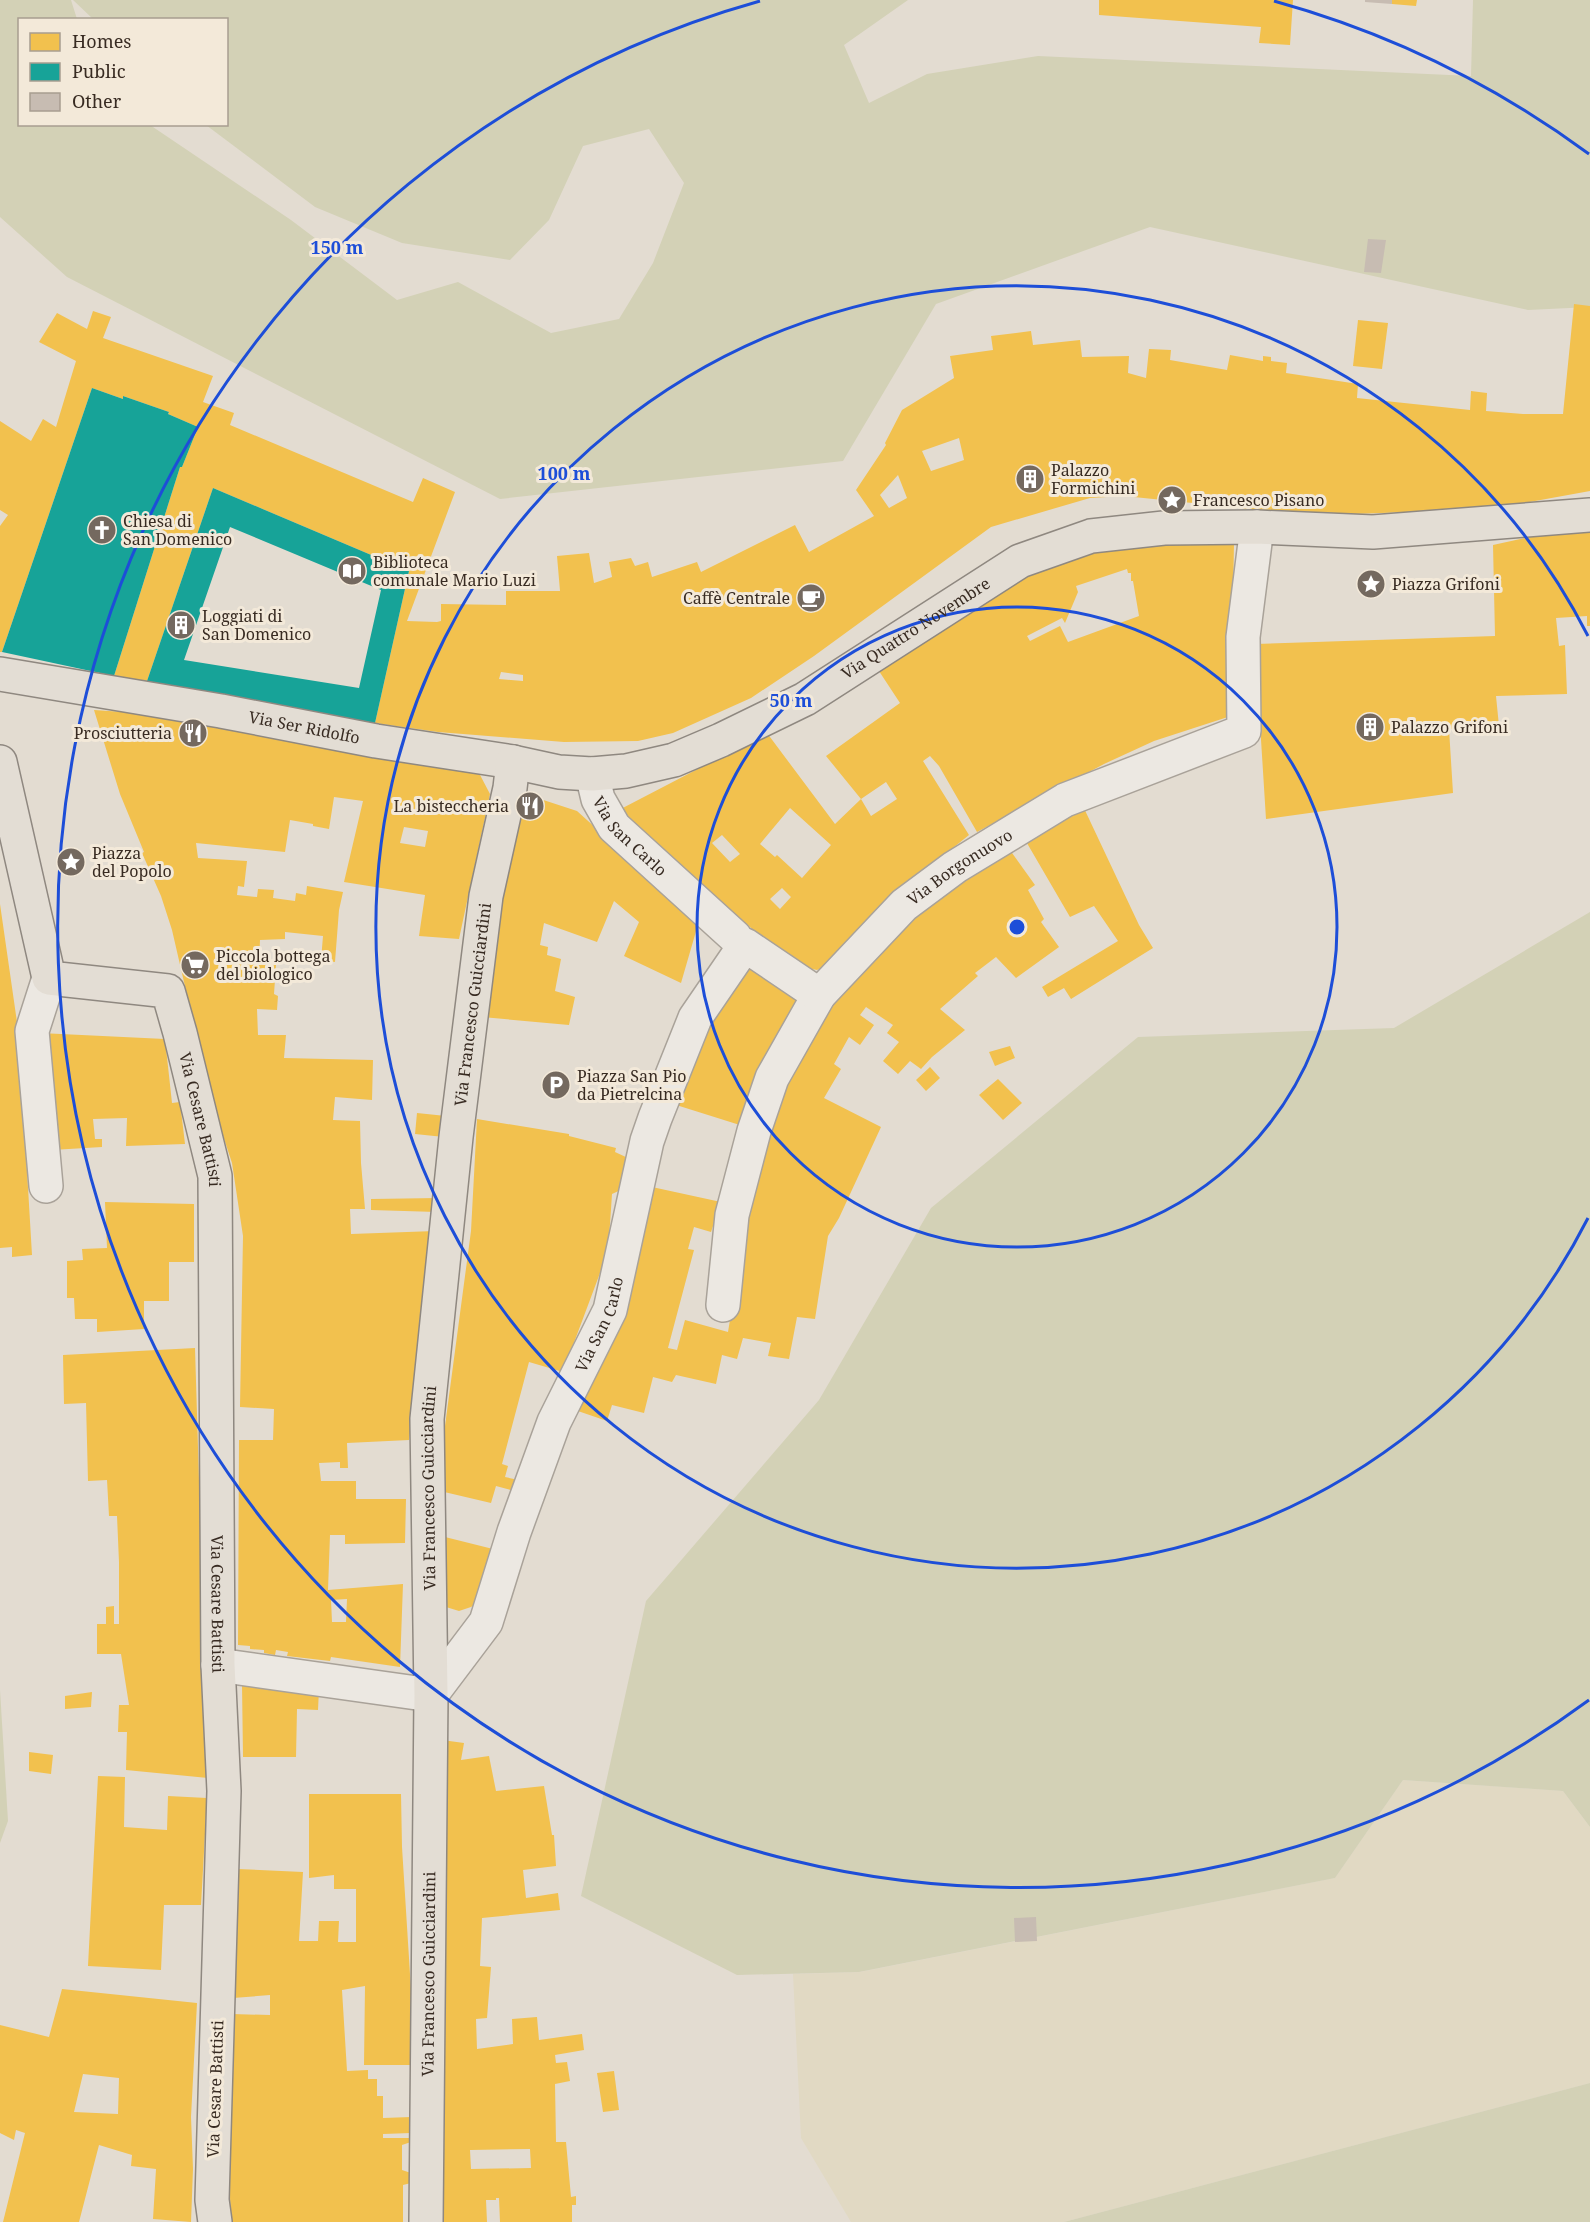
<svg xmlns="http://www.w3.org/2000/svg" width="1590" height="2222" font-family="'Noto Serif',serif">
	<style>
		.farmland { fill: #e1d9c3 }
		.green { fill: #d3d1b6 }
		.homes { fill: #f2c14e; fill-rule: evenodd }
		.public { fill: #17a398; fill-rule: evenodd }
		.building { fill: #c7bcb2 }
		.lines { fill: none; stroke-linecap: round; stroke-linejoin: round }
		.minor-casing { stroke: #a9a299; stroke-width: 36 }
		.major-casing { stroke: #8f8880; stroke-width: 36 }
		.minor { stroke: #ece8e2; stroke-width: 33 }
		.major { stroke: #e3ddd4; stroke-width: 33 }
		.ring { fill: none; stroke: #1d4ed8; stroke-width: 3 }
		.labels { text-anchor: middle; stroke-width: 6; stroke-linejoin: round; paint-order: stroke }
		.poi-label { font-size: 16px; fill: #382b22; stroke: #f3e9d9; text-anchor: start }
		.street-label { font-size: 16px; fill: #382b22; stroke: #f3e9d9 }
		.centre { fill: #1d4ed8; stroke: #f3e9d9; stroke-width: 3 }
		.ring-label { font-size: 18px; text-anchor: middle; font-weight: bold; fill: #1d4ed8; stroke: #f3e9d9; stroke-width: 6; stroke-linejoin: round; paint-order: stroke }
	</style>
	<rect width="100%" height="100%" fill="#e3dcd1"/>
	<path class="farmland" d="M1403,1780l160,11 27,36v256l-526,139h-213l-50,-84 -8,-164 67,-2 475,-94z"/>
	<g class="green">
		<path d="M0,0h71l6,19 -57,1v104l130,1 141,95 106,80 61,-18 93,51 68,-14 34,-56 31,-80 -35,-54 -66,17 -34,74 -39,40 -108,-17 -87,-36 -109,-82 20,-1v-104l-133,-1 -20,-19h835l-64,45 25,58 58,-29 111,-18 433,20 2,-76h117v307l-62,3 -378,-83 -214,77 -93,157 -343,38 -433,-222 -67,-60z"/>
		<path d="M1590,912v915l-27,-36 -160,-11 -68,98 -476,94 -122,3 -156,-79 65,-295 173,-201 112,-192 207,-171 256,-9z"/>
		<path d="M0,1690l8,131 -8,22z"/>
		<path d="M1590,2083v139h-526z"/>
	</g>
	<g class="homes">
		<path d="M1099,0h194l-3,45 -31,-2 2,-16 -162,-12z"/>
		<path d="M1392,0h25l-1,6 -24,-2z"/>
		<path d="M1574,304l16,2v185l-98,18 -139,5 -102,-5 -127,-13 -34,2 -99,29 -177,129 -63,42 -78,35 -35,8 -74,1 -126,-10 -63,-9 34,-152 -196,-83 -67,196 -32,-8 66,-209h2l16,-40 -30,-13 1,-2 -46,-16v3l-31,-11 -90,264h-2v-126l8,-11 -8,-5v-89l31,20 12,-22 13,8 20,-66 -37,-19 18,-29 30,16 6,-18 18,6 -8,21 110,38 -10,26 31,11 -4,12 183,77 10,-24 32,14 -48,129 30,1 4,-1v-17l65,1v-14h54l-3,-35 32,-3 5,30 18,-6 -3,-15 22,-4 4,8 13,-4 4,15 45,-15 4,10 94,-47 14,27 65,-36 -18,-26 30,-45 -1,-2 17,-33 52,-32 -4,-22 43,-6 -2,-14 40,-5 2,14 47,-5 2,17 47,-1 -1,17 18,5 3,-29 22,1 -1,10 57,10 3,-15 33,6v-5l8,1v4l16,2 -1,10 72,11 -1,14 113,12 1,-19 16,2 -1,18 37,3h40zM959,438l5,22 -33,11 -9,-20zM898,475l9,23 -18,10 -9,-13zM501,672l22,3v6l-24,-2z"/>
		<path d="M1358,320l30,3 -6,46 -29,-3z"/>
		<path d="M1590,524v102h-3v-10l-31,2 3,28 6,-1 2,49 -71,2 3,30 -50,3 4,64 -187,26 -11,-175 240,-8 -2,-91z"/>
		<path d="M1121,539l113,3 -3,174 -77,25 -50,23 -127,68 -38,-66 -9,-10 -7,5 46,74 -31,25 -113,107 -8,3 -10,-2 -50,-35 -142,-121 152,-79 68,91 26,-25 10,17 26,-17 -11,-17 -25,17 -35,-43 74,-53 -23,-35 184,-113zM1127,569l1,4h3v8h2l6,35 -71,26 -8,-16 -30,15 -3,-5 35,-18 3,5 13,-31 -2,-6zM790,808l41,37 -29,33 -25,-23 -2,2 -15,-13zM722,835l18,19 -10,8 -18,-19zM782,888l9,9 -11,12 -10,-10z"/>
		<path d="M94,710l44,3 341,60 11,21 -31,145 -40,-3 6,-41 -81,-13 19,-81 -29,-4 -5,32 -16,-3v-2l-23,-4 -5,32 -89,-9 2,15 49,3 -3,26 -6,-1 -1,9 20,2 1,-8 16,1 -1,8 22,3 1,-8 10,2 1,-9 36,6 -4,18 -4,52 -14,-2 2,-24 -38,-4v7l-25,1 -1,23 17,2 -2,29 4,2 -1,14 -20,-1 1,26h28l-2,23 89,2 -1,40 -37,-3 -2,23 27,1 1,42 4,46h-15l1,25 84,-3 -26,209 -62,3 1,25h-8v-6l-21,1 2,18h35v18h50l-1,44 -60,1v-9h-15l-2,55 75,-6 -3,83 -69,-10 -1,4 -43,-5 1,-4 -12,-2 -1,5 -11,-2v-3l-14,-1v-3l-12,-1 1,-205h34l1,-31 -34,-2 3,-171 -11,-73 -21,-64 -39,-169 -11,-34 -19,-43 2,-1 -24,-58zM404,827l24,4 -3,16 -25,-4zM347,1599l-1,23h-14l-1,-22z"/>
		<path d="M525,794l52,17 122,110 -18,62 -57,-27 15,-34 -25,-21 -17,41 -53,-19 -4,22 8,2 -1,8 14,4 -6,32 20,6 -6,28 -87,-8 4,-50z"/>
		<path d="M1082,804l57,121 14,23 -82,51 -7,-11 -16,9 -6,-10 76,-46 -24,-35 -24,11 -46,-79z"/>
		<path d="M1007,846l28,39 -7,5 16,29 -3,3 18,25 -43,31 -20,-21 -21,16 3,3 -38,33 25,21 -33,27 -11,12 -11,-8 -12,13 -15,-13 16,-19 -12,-9 6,-8 -27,-18 -6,8 14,10 -14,20 -11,-8 -15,27 7,5 -17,29 57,29 -42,91 -11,18 -13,83 -18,-2 -8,42 -21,-3 3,-13 -28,-5 -6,21 -15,-4 -6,29 -40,-9 -4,7 -19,-5 -9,36 -32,-8 -5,16 -32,-11 77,-223 69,15 -10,30 -17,-5 -6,22 6,1 -26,98 9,2 8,-30 43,12 14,-85 -6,-2 38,-138 47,-92 82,-88 88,-73z"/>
		<path d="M0,904l19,132 13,219 -20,2v-10l-12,1z"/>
		<path d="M732,946l69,47 -58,133 -70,-22z"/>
		<path d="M40,1033l125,6 7,64 8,-1 5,42 -59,2 1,-28 -34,1 2,20h7v8l-50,3z"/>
		<path d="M1010,1046l5,12 -20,8 -6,-14z"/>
		<path d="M930,1067l10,11 -14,13 -10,-11z"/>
		<path d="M998,1079l24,24 -19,17 -24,-25z"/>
		<path d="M417,1113l29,3 -2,21 -29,-3z"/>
		<path d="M477,1119l92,15v2l47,12 -1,4 13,6 -3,30 -13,6 -3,45 -3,18 -43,115 -34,-10 -27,102 6,2 -3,11 18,4 -5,11 -22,-6 -5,17 -51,-12 3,-50 28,-210z"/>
		<path d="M438,1198l-1,14 -66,-2v-11z"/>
		<path d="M105,1202l89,2v58h-25v39h-25v28l-47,3v-13h-22l-1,-21h-7v-37l16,-1 -1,-11 25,-1z"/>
		<path d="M195,1348l13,430 -82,-8 1,-38h-9l1,-27h10l-8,-51h-24v-30h9v-17l8,-1v18h5v-62l-2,-46h-8l-2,-36 -19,1 -2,-78 -22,1 -1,-49z"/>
		<path d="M437,1535l60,15 -20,53 -6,4 -12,4 -13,-4z"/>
		<path d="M242,1684l77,5 -1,21 -21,-1 -1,48h-53z"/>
		<path d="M92,1692l-1,15 -26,2v-13z"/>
		<path d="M442,1740l22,3 -3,17 28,-4 7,35 48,-5 8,49h2l2,31 -33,4 3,28 32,-5 2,17 -78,8 -2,48 11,1 -4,51 -11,1 1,30 36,-5 -1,-25 25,-2 2,23 43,-6 2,16 -29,5 1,8 11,-1 3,19 -15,3 1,58h10l5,55 5,-1v9h-4v17h-72l-1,-24h-3v2h-10l1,22h-46zM530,2149l1,19 -60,1 -1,-19z"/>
		<path d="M29,1752l24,3 -2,19 -22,-3z"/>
		<path d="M98,1776l27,1 -1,50 43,3 1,-34 39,2 -6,107h-37l-3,65 -73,-4z"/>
		<path d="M309,1794h92l1,53 9,143v75h-47l1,-79 -23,4 5,81 21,-1v9h9v17h6v22l28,-1v16l-28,1v4h28v4l-9,3v25l9,3v10l-8,2v37h-172l-3,-73 4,-135 38,1v-20l-37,3 4,-129 66,3 -4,69h19l1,-20h20l-1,21h18v-53h-22v-14l-25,3z"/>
		<path d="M62,1989l135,14 -6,114 2,52 -2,53 -38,-3 3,-50 -25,-3 1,-11 -33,-10 -20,77h-76l22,-89 -9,-3 -2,10 -14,-7v-108l49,12zM83,2074l36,4 -1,36 -44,-2z"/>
		<path d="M614,2071l5,39 -16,2 -6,-39z"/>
	</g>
	<g class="public">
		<path d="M92,388l31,11v-3l46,16 -1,2 30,13 -16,40h-2l-66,209 -112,-24z"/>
		<path d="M213,488l196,83 -34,152 -229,-39zM230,527l151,63 -22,98 -175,-28z"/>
	</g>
	<g class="building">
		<path d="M1365,0h27v4l-27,-2z"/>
		<path d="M1368,239l18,1 -5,33 -17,-1z"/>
		<path d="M1036,1917l1,24 -22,1 -1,-24z"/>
	</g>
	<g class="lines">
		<g class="minor-casing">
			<g id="minor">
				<path id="s1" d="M592,774l6,25 16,28 121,110"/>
				<path d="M46,1186l-14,-155 17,-53"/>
				<path id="s2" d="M723,1305l9,-90 22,-84 18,-53 47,-83 85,-90 51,-38 110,-67 179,-69 -1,-94 14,-110"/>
				<path id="s3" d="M218,1665l213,30 55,-73 28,-90 40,-110 56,-112 37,-169 8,-23 40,-100 50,-73 74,50"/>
			</g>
		</g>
		<g class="major-casing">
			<g id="major">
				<path id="s4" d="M0,674l221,37 155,30 137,21 46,10 33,2 34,-3 48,-11 47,-20 84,-41 215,-138 71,-25 73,-8 93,-1 116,5 217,-17"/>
				<path id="s5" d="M0,762l49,216 119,13 12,42 35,143 3,489 6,126 -12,409 3,22"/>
				<path id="s6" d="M426,2222l5,-527 -4,-276 29,-282 30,-241 24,-108 3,-26"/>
			</g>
		</g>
		<use href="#minor" class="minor"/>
		<use href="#major" class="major"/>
	</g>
	<g class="ring">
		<circle cx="1017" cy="927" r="320"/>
		<path d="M1588 1218A641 641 0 1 1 1588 636"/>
		<path d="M1589 1700A961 961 0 1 1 760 1M1274 1A961 961 0 0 1 1589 154"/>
	</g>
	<defs>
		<g id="building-disc" transform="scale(1.5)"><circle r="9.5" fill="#74695f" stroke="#f3e9d9"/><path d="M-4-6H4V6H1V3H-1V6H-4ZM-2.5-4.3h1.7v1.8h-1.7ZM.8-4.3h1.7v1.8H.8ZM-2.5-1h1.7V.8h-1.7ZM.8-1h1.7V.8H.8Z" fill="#fff"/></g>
		<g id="sight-disc" transform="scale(1.5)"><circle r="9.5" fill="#74695f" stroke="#f3e9d9"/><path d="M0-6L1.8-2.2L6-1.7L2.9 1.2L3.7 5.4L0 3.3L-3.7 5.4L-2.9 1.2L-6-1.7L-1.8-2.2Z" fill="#fff"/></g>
		<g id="church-disc" transform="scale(1.5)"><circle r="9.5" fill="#74695f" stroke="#f3e9d9"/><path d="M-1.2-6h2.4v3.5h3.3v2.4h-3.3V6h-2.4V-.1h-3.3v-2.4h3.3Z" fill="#fff"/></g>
		<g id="library-disc" transform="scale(1.5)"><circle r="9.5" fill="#74695f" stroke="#f3e9d9"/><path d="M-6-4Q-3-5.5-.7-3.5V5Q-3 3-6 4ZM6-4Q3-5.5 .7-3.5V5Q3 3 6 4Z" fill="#fff"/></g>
		<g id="cafe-disc" transform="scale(1.5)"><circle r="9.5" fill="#74695f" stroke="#f3e9d9"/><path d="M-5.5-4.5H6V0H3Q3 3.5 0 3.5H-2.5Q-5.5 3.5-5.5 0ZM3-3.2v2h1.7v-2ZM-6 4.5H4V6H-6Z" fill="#fff"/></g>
		<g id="restaurant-disc" transform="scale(1.5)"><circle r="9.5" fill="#74695f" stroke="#f3e9d9"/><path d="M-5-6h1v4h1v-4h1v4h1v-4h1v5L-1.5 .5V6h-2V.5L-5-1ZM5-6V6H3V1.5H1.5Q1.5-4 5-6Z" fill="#fff"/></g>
		<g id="supermarket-disc" transform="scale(1.5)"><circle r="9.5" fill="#74695f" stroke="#f3e9d9"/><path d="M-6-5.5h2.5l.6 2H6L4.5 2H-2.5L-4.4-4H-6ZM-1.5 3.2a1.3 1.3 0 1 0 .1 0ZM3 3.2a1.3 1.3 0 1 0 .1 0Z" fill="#fff"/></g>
		<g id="parking-disc" transform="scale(1.5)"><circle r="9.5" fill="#74695f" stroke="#f3e9d9"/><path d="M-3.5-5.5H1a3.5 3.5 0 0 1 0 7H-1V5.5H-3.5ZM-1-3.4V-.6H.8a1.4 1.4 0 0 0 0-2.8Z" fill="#fff"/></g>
	</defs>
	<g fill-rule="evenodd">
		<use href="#building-disc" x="1030" y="479"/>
		<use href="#sight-disc" x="1172" y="500"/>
		<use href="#church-disc" x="102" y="530"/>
		<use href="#library-disc" x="352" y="571"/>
		<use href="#sight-disc" x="1371" y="584"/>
		<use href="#cafe-disc" x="811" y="598"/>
		<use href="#building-disc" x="181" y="625"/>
		<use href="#building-disc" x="1370" y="727"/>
		<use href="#restaurant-disc" x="193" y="733"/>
		<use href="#restaurant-disc" x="530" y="806"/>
		<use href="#sight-disc" x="71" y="862"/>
		<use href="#supermarket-disc" x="195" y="965"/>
		<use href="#parking-disc" x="556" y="1085"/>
	</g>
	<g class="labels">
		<g class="poi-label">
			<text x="1051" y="476">Palazzo<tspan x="1051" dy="18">Formichini</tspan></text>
			<text x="1193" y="506">Francesco Pisano</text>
			<text x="123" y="527">Chiesa di<tspan x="123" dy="18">San Domenico</tspan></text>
			<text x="373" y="568">Biblioteca<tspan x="373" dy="18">comunale Mario Luzi</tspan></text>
			<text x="1392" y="590">Piazza Grifoni</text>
			<text x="790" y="604" text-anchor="end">Caffè Centrale</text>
			<text x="202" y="622">Loggiati di<tspan x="202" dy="18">San Domenico</tspan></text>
			<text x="1391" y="733">Palazzo Grifoni</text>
			<text x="172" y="739" text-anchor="end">Prosciutteria</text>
			<text x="509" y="812" text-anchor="end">La bisteccheria</text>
			<text x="92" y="859">Piazza<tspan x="92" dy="18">del Popolo</tspan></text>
			<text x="216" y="962">Piccola bottega<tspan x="216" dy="18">del biologico</tspan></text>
			<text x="577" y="1082">Piazza San Pio<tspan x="577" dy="18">da Pietrelcina</tspan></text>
		</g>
		<g class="street-label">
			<text dy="6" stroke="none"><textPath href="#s4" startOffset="960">Via Quattro Novembre</textPath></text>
			<text dy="6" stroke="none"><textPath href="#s4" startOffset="309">Via Ser Ridolfo</textPath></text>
			<text dy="6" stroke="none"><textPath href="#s1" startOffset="75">Via San Carlo</textPath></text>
			<text dy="6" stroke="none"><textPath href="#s2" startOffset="520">Via Borgonuovo</textPath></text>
			<text dy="6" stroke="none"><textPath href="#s6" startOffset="1220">Via Francesco Guicciardini</textPath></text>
			<text dy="6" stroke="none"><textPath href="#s5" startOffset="474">Via Cesare Battisti</textPath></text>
			<text dy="6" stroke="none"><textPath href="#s3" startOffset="626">Via San Carlo</textPath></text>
			<text dy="6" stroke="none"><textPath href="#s6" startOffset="734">Via Francesco Guicciardini</textPath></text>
			<text dy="6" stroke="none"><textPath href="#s5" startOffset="960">Via Cesare Battisti</textPath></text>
			<text dy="6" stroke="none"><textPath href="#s6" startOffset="248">Via Francesco Guicciardini</textPath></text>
			<text transform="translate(215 2089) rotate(-88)" y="6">Via Cesare Battisti</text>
		</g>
	</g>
	<circle cx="1017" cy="927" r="9" class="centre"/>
	<g class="ring-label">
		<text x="337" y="254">150 m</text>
		<text x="564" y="480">100 m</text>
		<text x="791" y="707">50 m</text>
	</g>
	<rect x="18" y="18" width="210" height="108" fill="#f3e9d9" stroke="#a89d90" stroke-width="1.5"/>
	<rect x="30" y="33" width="30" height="18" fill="#f2c14e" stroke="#a89d90" stroke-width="1.5"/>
	<text x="72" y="48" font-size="18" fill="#382b22">Homes</text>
	<rect x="30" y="63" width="30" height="18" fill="#17a398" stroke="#a89d90" stroke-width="1.5"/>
	<text x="72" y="78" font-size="18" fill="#382b22">Public</text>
	<rect x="30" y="93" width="30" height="18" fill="#c7bcb2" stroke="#a89d90" stroke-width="1.5"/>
	<text x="72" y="108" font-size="18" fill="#382b22">Other</text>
</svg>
